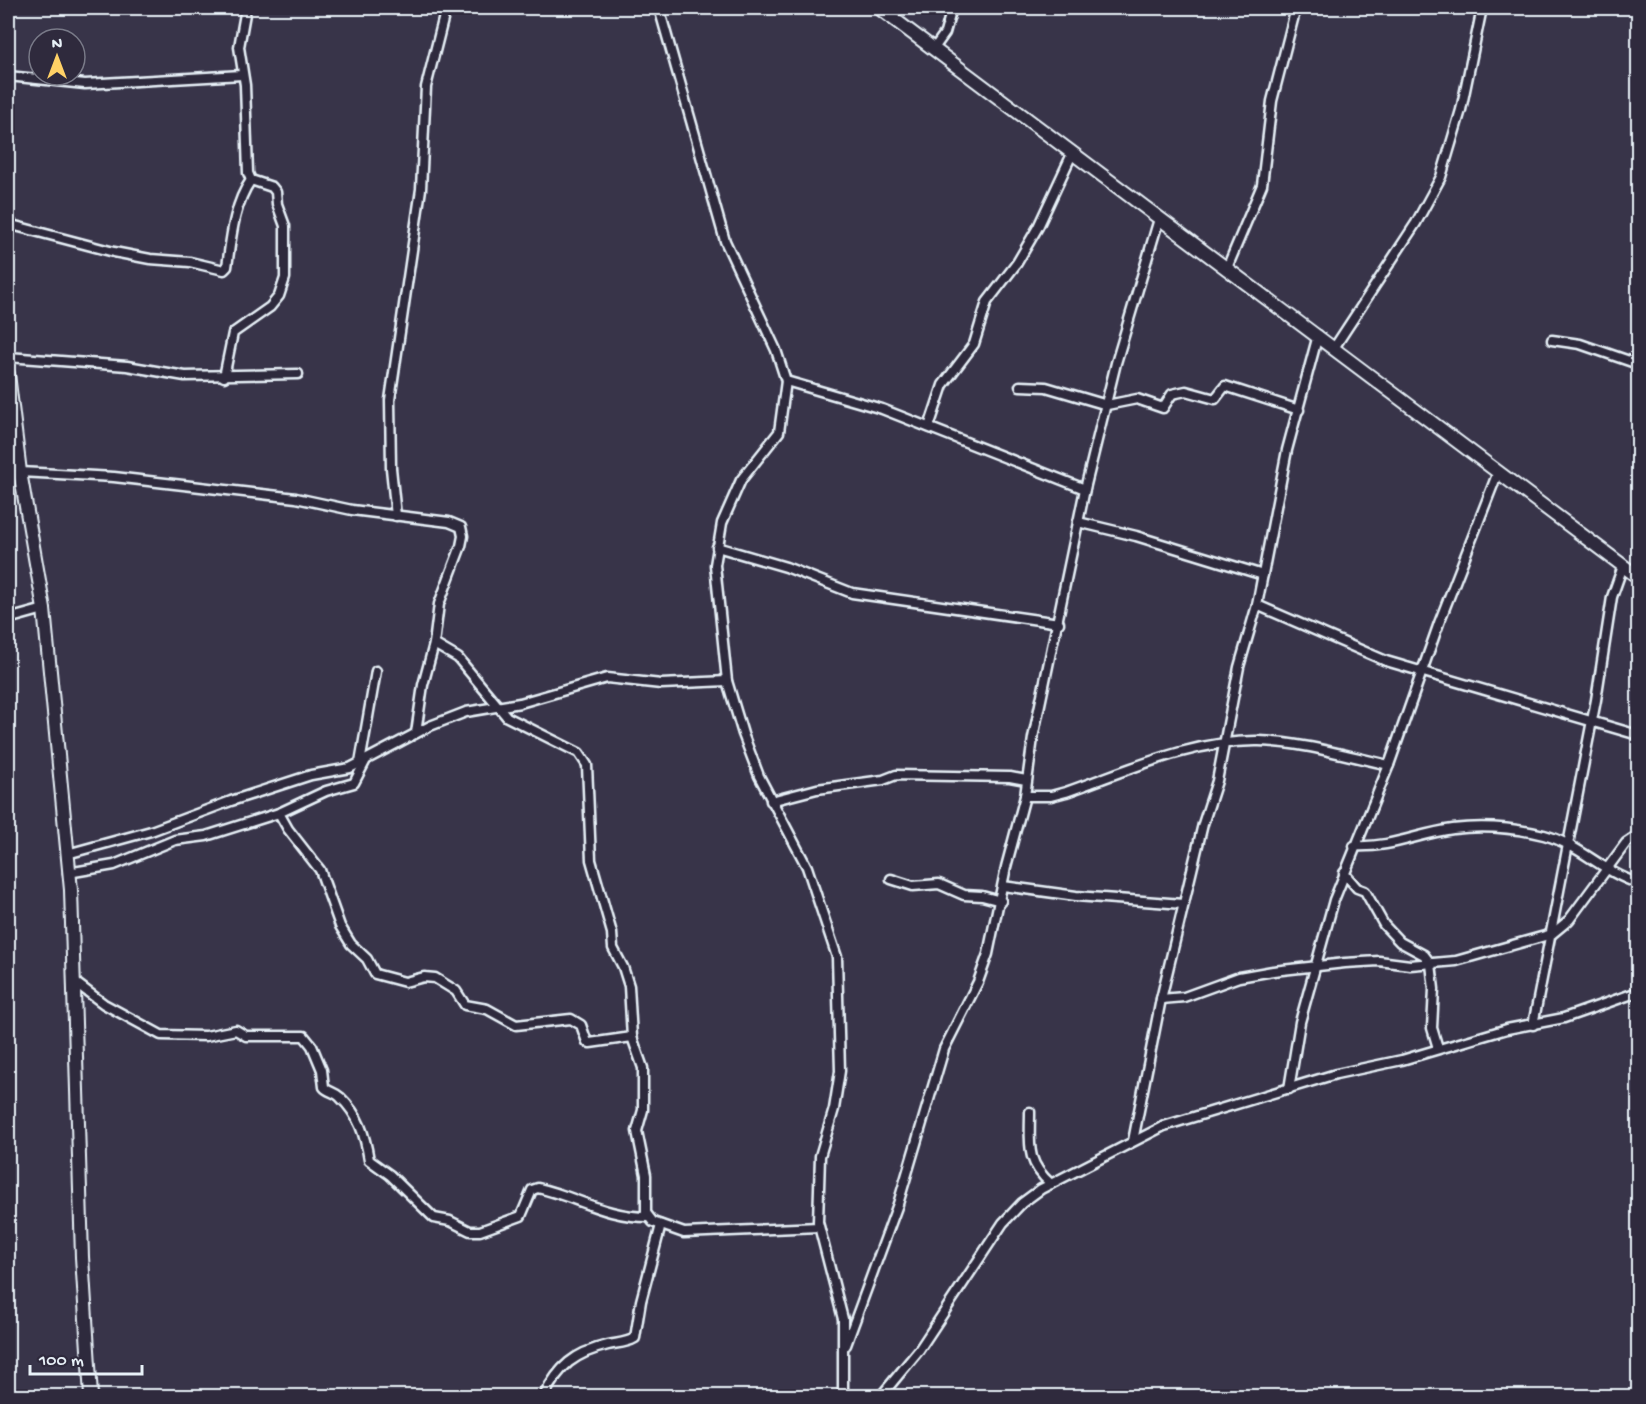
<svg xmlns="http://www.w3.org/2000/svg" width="1646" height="1404" font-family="'Gochi Hand',sans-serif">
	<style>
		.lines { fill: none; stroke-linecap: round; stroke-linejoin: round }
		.street-casing { stroke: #e8f1f8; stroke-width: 13 }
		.secondary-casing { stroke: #e8f1f8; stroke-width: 16 }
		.street { stroke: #2f2a3d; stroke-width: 8 }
		.secondary { stroke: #2f2a3d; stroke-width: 12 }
	</style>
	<rect width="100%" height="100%" fill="#383449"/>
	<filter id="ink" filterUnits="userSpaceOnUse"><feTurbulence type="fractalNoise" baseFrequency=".0167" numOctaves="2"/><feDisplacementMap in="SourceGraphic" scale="12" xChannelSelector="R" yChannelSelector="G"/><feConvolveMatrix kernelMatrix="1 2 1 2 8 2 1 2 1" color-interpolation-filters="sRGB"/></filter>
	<g filter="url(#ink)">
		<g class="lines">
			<g class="street-casing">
				<g id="street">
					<path d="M659,8l66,233 51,109 10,31 -7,51 -38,48 -19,43 -7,42 12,116 16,53 16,42 48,91 30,90 3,114 -6,38 -14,47 -2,66 25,97v77"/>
					<path d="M935,47l10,-14 7,-25"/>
					<path d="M8,76l77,8 157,-9"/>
					<path d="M8,224l106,28 36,7 40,3 34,8 3,-3c4,-29 7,-63 24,-87"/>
					<path d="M1227,268l35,-83 10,-84 24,-93"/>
					<path d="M1552,340l28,4 58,20"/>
					<path d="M1334,348l82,-125 25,-46 20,-67 21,-102"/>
					<path d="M8,357l119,9 58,10 113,-2"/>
					<path d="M224,377l9,-44 37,-26 9,-11 6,-18v-52l-8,-22 -1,-12 -4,-5 -21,-7 -3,-7 -3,-88 -6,-38 7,-39"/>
					<path d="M786,381l96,28 203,80"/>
					<path d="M1020,386l26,1 61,18 30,-6 26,9 9,-14 14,-3 29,8 10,-13 74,24"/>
					<path d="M929,427l14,-42 31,-41 13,-42 30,-39 21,-36 34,-73"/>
					<path d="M20,472l94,5 182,21 56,12 97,12 12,5 2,9 -2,10 -22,58 -5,40 -11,41 -7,48"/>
					<path d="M396,516l-5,-48 -1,-68 31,-211 5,-102 20,-79"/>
					<path d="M1078,522l58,14 127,39"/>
					<path d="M717,547l69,20 66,26 207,30"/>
					<path d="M1257,605l129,56 252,74"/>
					<path d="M8,619l36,-10"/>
					<path d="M434,644l24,14 49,59 72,36 8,12 4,95 21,73 1,15 10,19 6,19 3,51 11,31v42l-6,21 9,44v38l7,9 31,11 135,-6"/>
					<path d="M360,763l16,-92"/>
					<path d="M1025,796h26l15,-4c63,-22 125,-52 193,-51 43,1 88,15 130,24"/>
					<path d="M771,801l46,-12 66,-9 13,-5 114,2 16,3"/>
					<path d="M279,813l9,16 32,41 20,56 11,18 16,15 8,15 30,8 19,-5 11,1 21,13 9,14 22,4 29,16 55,-6 10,6 6,17 3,1 42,-6"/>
					<path d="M1354,846c38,2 62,-12 99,-17 30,-4 62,-1 91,6 35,9 60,38 94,48"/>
					<path d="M67,854l84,-23 80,-30 80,-26 39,-7 80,-42 36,-14 54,-9 87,-25 54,6 66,-3"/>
					<path d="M68,873l46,-8 61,-25 31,-4 73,-23 47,-22 28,-8 12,-23"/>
					<path d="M1344,873l13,15 8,3 19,34 16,17 24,13 7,9 3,25 -2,39 6,20"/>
					<path d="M891,879l22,7 26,-2 25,11 18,1 19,5"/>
					<path d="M1003,886l73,10 107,8"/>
					<path d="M76,983l28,21 57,31 45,1 30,-6 10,6h58l8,10 10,24 2,17c4,5 11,5 16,10 19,18 25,38 29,63l21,15 44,43 16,3 20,10h10l41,-15 11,-26 6,-2c40,9 67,29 110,29"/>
					<path d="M1161,999l23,-2 55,-20 34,-6 72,-8 34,-2 31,4 46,-4 96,-27 17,-14 57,-77 12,-8"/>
					<path d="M1533,1025l63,-325 16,-103 11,-31"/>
					<path d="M1289,1089l11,-67 34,-122 55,-135 50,-142 59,-151"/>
					<path d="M1030,1112c0,32 -5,49 21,72"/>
					<path d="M1133,1141l28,-142 42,-175 14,-43 22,-114 18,-62 30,-155 31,-115"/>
					<path d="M846,1345l52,-141 46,-155 34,-67 10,-28 18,-87 19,-71 8,-58 52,-249 31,-126 43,-144"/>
					<path d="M544,1396c15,-30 30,-43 64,-51 9,-2 19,-2 27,-7l6,-37 20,-76"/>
					<path d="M881,1396l38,-46 84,-127 19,-20 19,-14 123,-63 172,-52 66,-14 105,-31 57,-11 74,-26"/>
				</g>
			</g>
			<g class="secondary-casing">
				<g id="secondary">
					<path d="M879,8l759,569"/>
					<path d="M8,374l12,98 24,137 27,281 11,367 9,139"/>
				</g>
			</g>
			<use href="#street" class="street"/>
			<use href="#secondary" class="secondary"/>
		</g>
	</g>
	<rect width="1646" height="1404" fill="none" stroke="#2f2a3d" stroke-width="30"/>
	<rect x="15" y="15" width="1616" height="1374" fill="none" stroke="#e8f1f8" stroke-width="2" filter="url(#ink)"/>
	<g transform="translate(57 57)"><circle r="28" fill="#2f2a3d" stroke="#797a88" stroke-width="1.5"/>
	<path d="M0-4.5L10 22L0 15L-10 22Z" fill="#ffd166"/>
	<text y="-9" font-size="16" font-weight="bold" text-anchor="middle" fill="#e8f1f8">N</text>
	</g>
	<path d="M30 1365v9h112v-9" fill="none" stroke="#e8f1f8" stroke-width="3"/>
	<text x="39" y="1365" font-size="18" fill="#e8f1f8" stroke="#2f2a3d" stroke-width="4.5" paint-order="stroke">100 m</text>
</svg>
